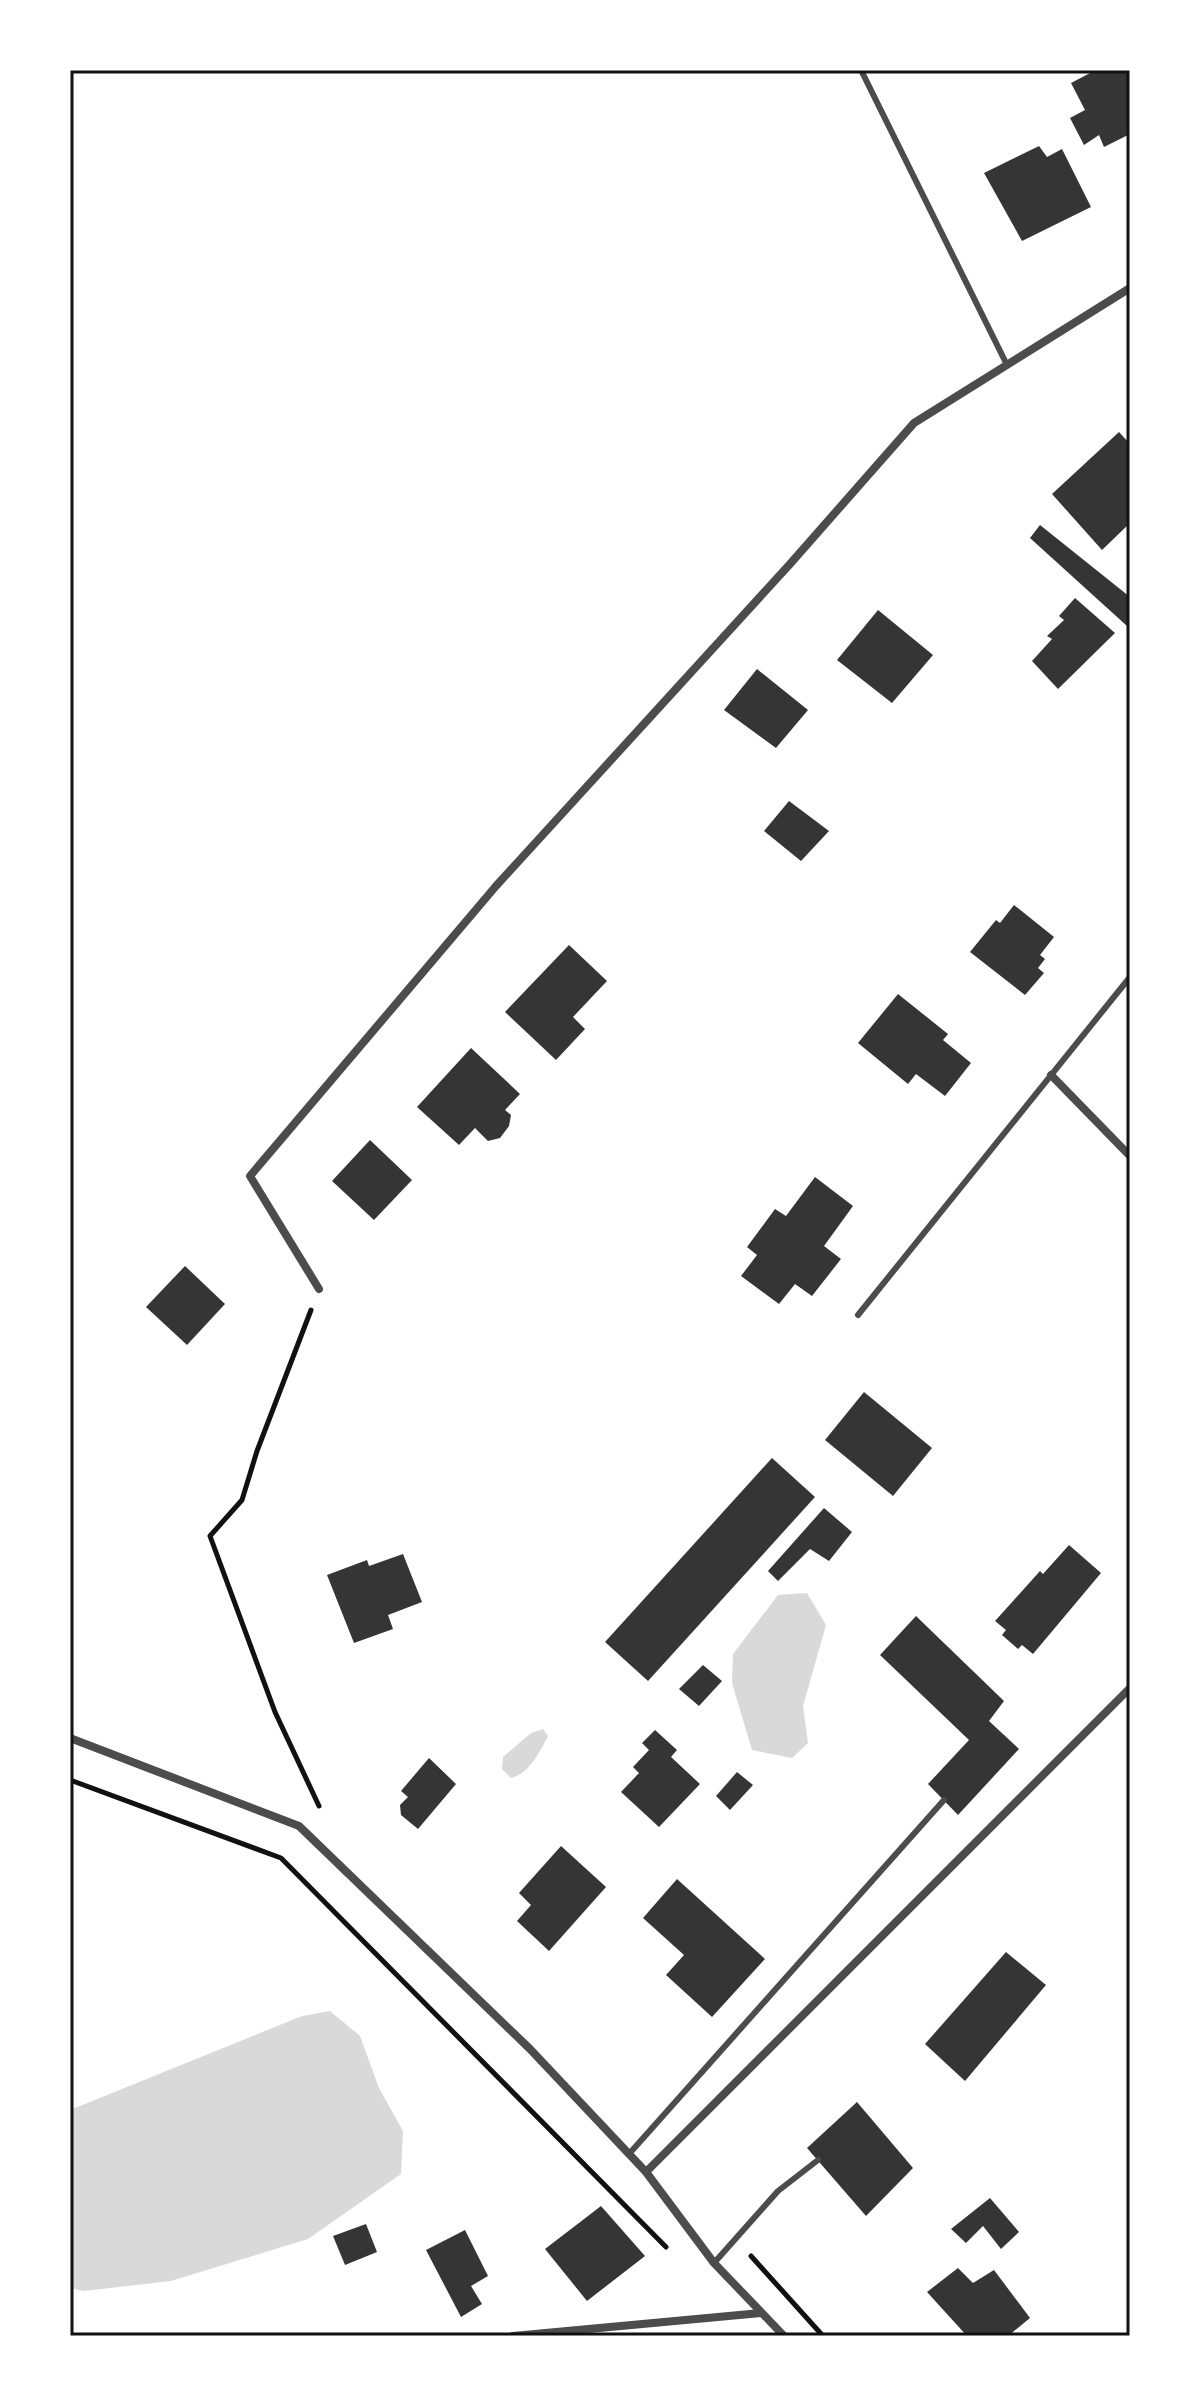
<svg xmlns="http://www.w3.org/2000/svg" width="1200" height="2406" font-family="Roboto,sans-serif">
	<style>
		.water { fill: #d9d9d9 }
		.building { fill: #353535 }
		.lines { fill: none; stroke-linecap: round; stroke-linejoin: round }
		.path { stroke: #111; stroke-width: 5 }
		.service { stroke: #4c4c4c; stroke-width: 6 }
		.minor { stroke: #4c4c4c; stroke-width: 8 }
		.neatline { fill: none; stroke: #111; stroke-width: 3 }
	</style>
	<rect width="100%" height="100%" fill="#fff"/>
	<g class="water">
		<path d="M807,1593l19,32 -23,81 5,37 -16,15 -40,-8 -20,-67 1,-29 45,-59z"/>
		<path d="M543,1729l5,7c-9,17 -18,37 -37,42l-9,-9 1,-12 28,-24z"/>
		<path d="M330,2011l30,25 19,52 24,43 -2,43 -93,65 -137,42 -87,10 -14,-3v-178l232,-94z"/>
	</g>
	<g class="building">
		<path d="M1096,70h34v64l-26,13 -5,-12 -15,10 -14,-27 15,-8 -14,-27z"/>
		<path d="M1039,146l8,11 15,-8 29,58 -69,34 -38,-68z"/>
		<path d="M1119,432l11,12v60l-3,3 3,16 -28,27 -50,-56z"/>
		<path d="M1040,525l90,72 -3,29 -97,-88z"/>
		<path d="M1075,598l40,35 -57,56 -26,-28 20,-22 -5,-3 17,-16 -5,-4z"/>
		<path d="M878,610l55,45 -41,48 -55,-43z"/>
		<path d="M757,669l51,41 -32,38 -52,-38z"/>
		<path d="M789,801l40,30 -28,30 -37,-30z"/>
		<path d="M1014,905l40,32 -14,18 5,4 -7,9 6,5 -19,22 -55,-43 26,-32 4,3z"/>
		<path d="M569,945l38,36 -34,36 12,12 -29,31 -51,-48z"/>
		<path d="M898,994l50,40 -5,6 28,23 -26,33 -29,-22 -8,10 -50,-41z"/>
		<path d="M471,1048l49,46 -15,16 6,5 -2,11 -9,12 -12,3 -13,-13 -16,17 -42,-38z"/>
		<path d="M370,1140l42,40 -38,40 -42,-39z"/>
		<path d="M815,1177l38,29 -29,40 17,13 -29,37 -17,-12 -16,20 -38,-28 16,-21 -10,-8 28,-38 11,7z"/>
		<path d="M185,1266l40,38 -38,41 -41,-38z"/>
		<path d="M864,1392l68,56 -39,48 -68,-56z"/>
		<path d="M772,1458l43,39 -167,184 -43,-39z"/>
		<path d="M824,1508l28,24 -23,29 -19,-12 -32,32 -10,-10z"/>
		<path d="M1069,1545l32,28 -68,81 -11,-9 -4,4 -16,-14 4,-5 -11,-9 45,-50 3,3z"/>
		<path d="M403,1554l19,48 -34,13 5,14 -39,14 -27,-68 40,-15 2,6z"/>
		<path d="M916,1616l88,85 -15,20 30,28 -61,66 -30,-31 41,-44 -89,-85z"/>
		<path d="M703,1665l19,16 -23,25 -20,-17z"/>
		<path d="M655,1730l22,20 -6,7 29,27 -41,43 -38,-35 18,-19 -6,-6 16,-17 -7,-7z"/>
		<path d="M429,1758l27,26 -38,45 -17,-14 -1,-10 8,-8 -7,-6z"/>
		<path d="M737,1772l16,13 -23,25 -14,-14z"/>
		<path d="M561,1846l45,41 -57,64 -32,-30 14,-16 -12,-12z"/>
		<path d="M677,1879l88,80 -53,58 -46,-42 18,-20 -41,-37z"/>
		<path d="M1006,1952l40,33 -81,96 -40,-37z"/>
		<path d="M857,2102l56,66 -47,48 -59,-68z"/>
		<path d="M990,2198l29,34 -18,17 -18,-23 -17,17 -15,-14z"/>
		<path d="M601,2206l44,50 -58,45 -42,-52z"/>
		<path d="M366,2224l11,28 -32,13 -12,-29z"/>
		<path d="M465,2230l23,46 -17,10 11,18 -21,13 -35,-67z"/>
		<path d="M958,2268l15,15 21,-13 36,48 -22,18h-41l-40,-44z"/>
	</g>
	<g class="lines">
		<g class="path">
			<path d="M311,1310l-54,141 -15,49 -32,36 65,176 44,94"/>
			<path d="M70,1780l211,78 385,389"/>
			<path d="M751,2256l72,80"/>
		</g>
		<g class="service">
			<path d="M861,70l146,295"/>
			<path d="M858,1315l272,-338"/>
			<path d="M629,2154l315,-354"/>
			<path d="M714,2263l64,-72 40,-31"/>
		</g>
		<g class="minor">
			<path d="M1051,1075l79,81"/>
			<path d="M319,1289l-69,-113 246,-290 294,-322 124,-141 216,-135"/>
			<path d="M70,1738l229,88 231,223 116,123 68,91 70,73"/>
			<path d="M646,2172l484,-484"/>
			<path d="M513,2336l248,-23"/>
		</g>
	</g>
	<rect width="1200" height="2406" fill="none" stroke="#ffffff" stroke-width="144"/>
	<rect x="72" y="72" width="1056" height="2262" class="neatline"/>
</svg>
